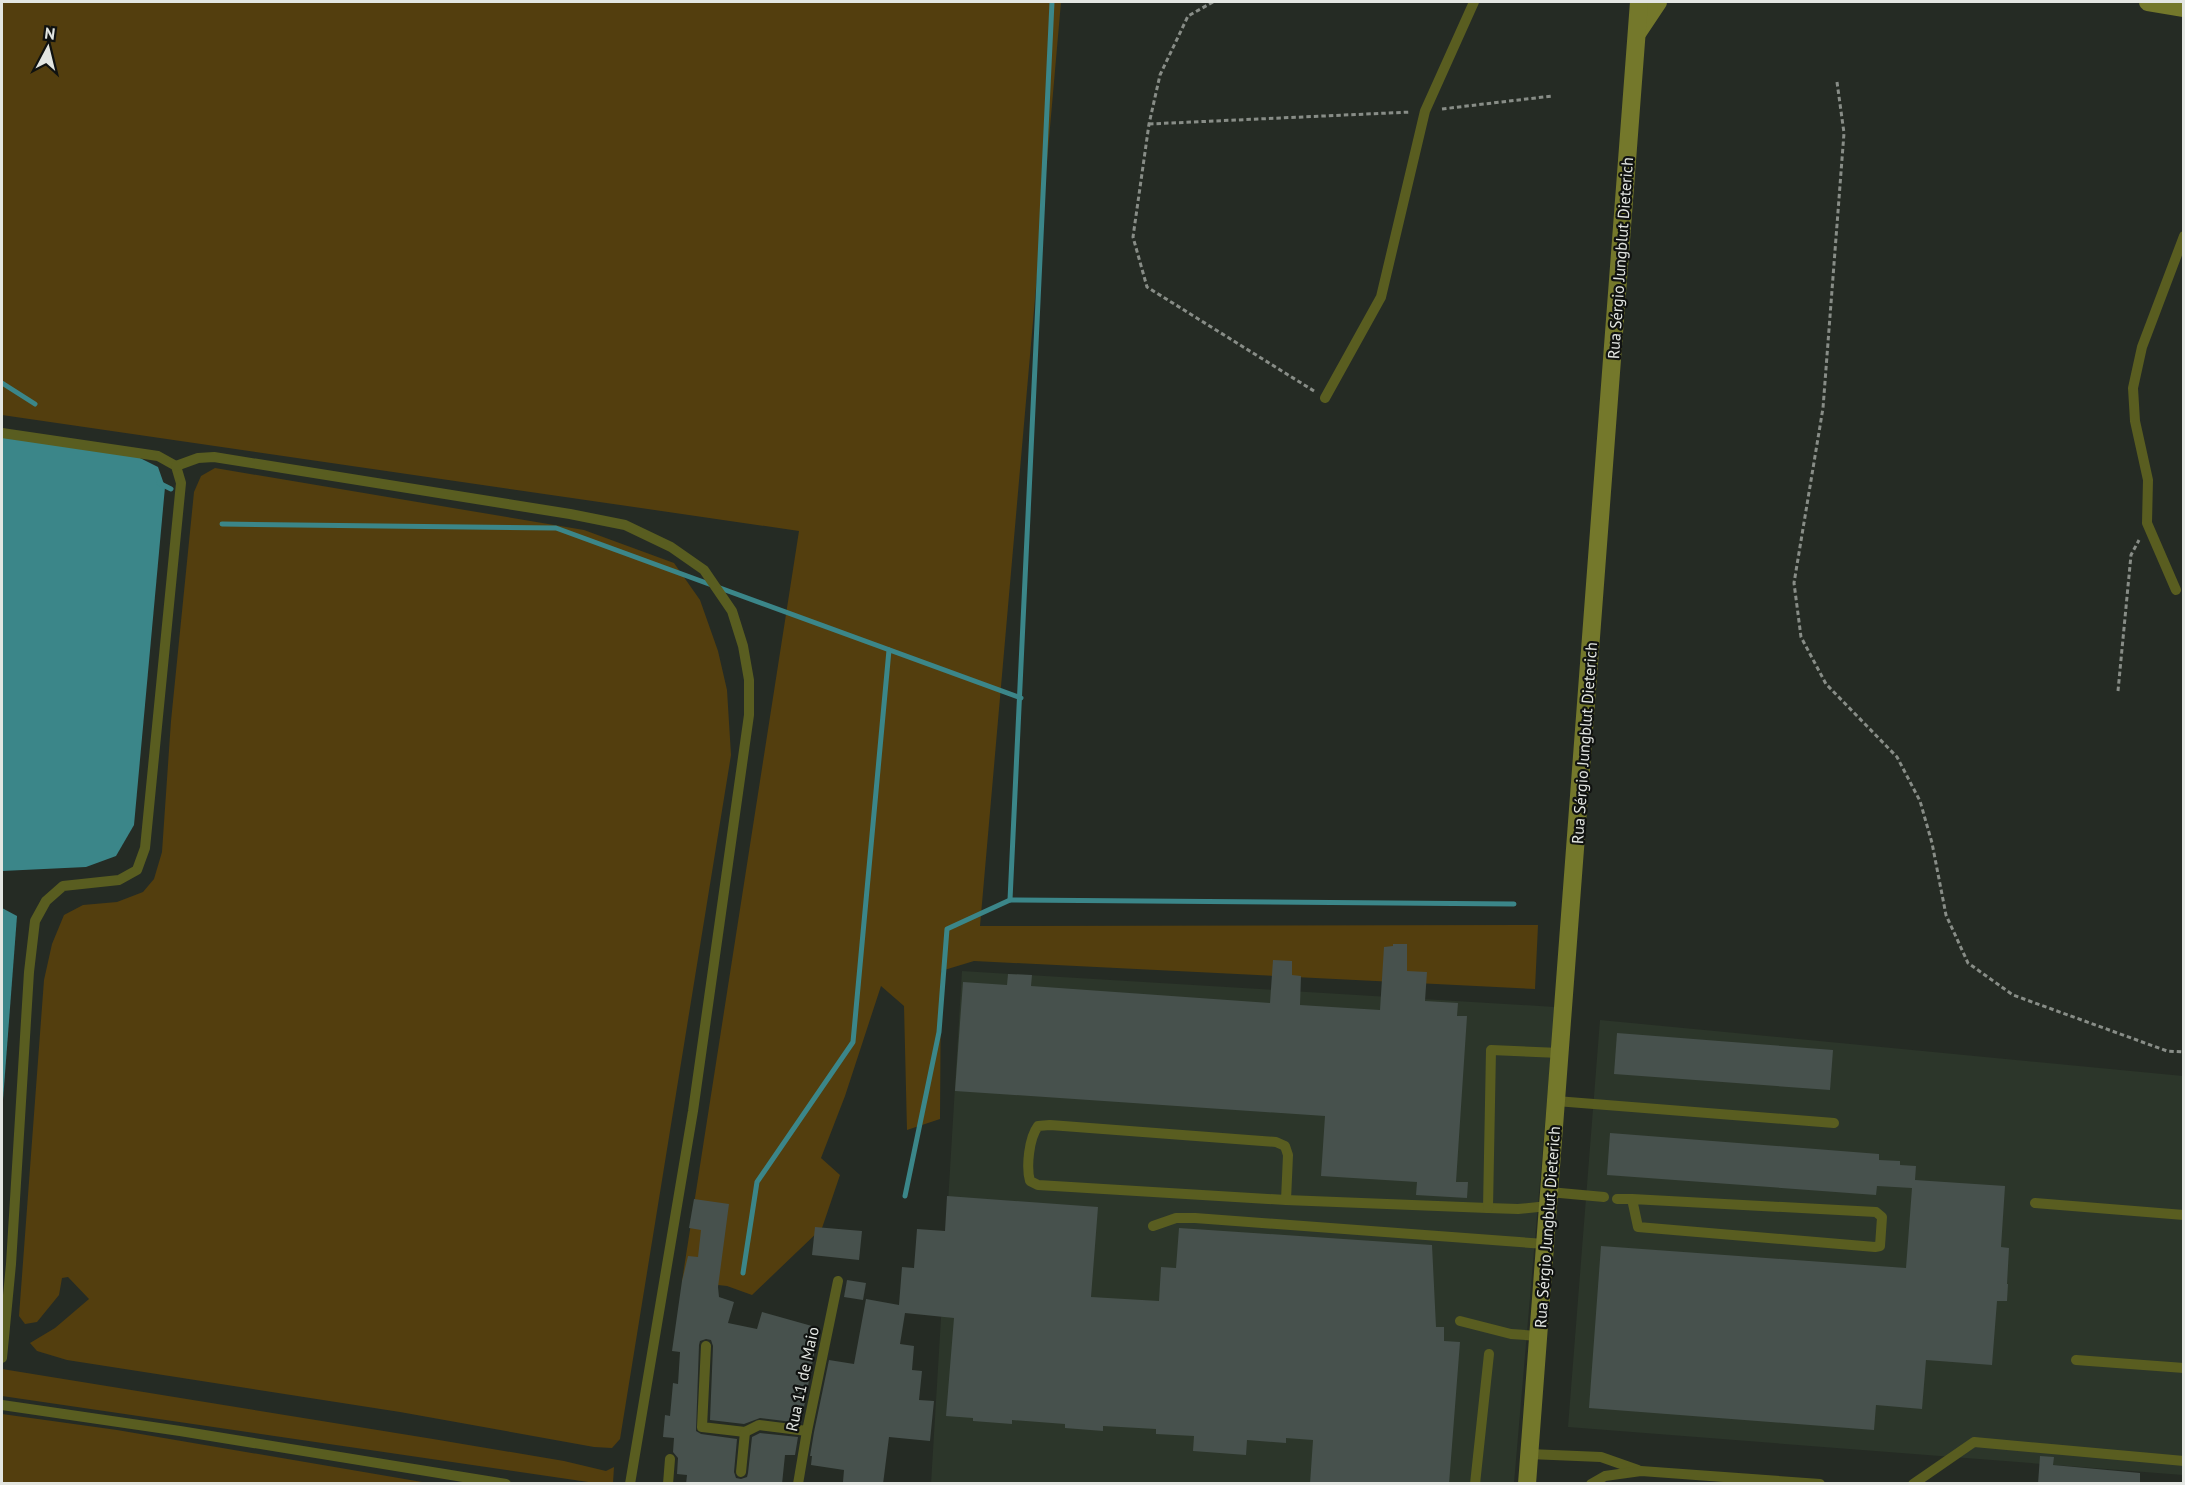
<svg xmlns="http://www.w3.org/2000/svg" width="2185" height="1485" font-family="'PT Sans',sans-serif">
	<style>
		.built { fill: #2c362a }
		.green { fill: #533e0e }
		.water { fill: #3b8689 }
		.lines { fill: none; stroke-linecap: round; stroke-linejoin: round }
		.stream { stroke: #3b8689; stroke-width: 5 }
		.building { fill: #47514d }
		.path { stroke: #888d87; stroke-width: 3; stroke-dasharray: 4.5 3; stroke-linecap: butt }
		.lane { stroke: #595d20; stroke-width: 10 }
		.secondary { stroke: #74782b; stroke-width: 18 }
		.labels { text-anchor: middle; stroke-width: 4.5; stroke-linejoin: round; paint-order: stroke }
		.street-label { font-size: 16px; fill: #e3e6e2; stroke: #101210 }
	</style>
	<rect width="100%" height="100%" fill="#252b24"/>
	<g class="built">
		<path d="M962,971l593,36 -41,476 -583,1z"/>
		<path d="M1600,1020l583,56v399l-615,-48z"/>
	</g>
	<g class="green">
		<path d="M2,2h1059l-81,924 558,-1 -3,64 -561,-28 -33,10 -1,148 -33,11 -3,-124 -23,-20 -36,110 -24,62 19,17 -18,53 -70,67 -25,-9 -45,-5 117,-750 -797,-116z"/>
		<path d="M215,468l369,62 90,33 26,37 18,51 9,39 4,65 -111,684 -8,9 -18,-1 -194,-35 -333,-52 -30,-9 -7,-8 25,-15 34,-29 -21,-22 -6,1 -3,17 -22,27 -12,2 -6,-8 25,-336 8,-36 12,-29 19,-10 34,-3 26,-10 11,-13 8,-27 9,-131 23,-229 7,-16z"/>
		<path d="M2,1369l431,70 131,22 42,10 8,-4 -1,16h-18l-593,-87z"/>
		<path d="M2,1414l115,16 311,53h-426z"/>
	</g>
	<g class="water">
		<path d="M2,437l136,20 20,10 7,20 -31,338 -18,31 -30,11 -84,4z"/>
		<path d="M2,908l15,8 -15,197z"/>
	</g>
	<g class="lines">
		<g class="stream">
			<path d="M1052,2l-42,898 504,4"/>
			<path d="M2,383l33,21"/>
			<path d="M159,483l12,6"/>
			<path d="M222,524l334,4 465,170"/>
			<path d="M905,1196l34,-164 8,-103 63,-29"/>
			<path d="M743,1273l14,-91 96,-140 36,-392"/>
		</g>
	</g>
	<g class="building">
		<path d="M1393,944h14v27l20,1 -2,29 33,2 -1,13h10l-11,166h12l-1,16 -51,-3 1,-13 -96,-6 4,-60 -370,-25 8,-109 44,3 1,-11 24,1 -1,11 239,17 3,-43 19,1v14l9,1 -1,29 80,5 4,-63 9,-1z"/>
		<path d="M1617,1033l216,17 -3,40 -216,-16z"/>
		<path d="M1610,1133l269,21v6l21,1v4l16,1 -1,14 90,6 -4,61 8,1 -2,36h1l-1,17h-10l-5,64 -66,-5 -4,49 -46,-4 -2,25 -285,-22 12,-162 305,22 6,-80 -35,-2 -1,9 -269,-20z"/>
		<path d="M947,1196l151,11 -7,90 68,4 2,-34 15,1 3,-40 253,17 4,82h8v14l16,1 -11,142h-139l3,-44 -27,-2v5l-39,-3 -1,15 -53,-4 1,-15 -38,-2v-5l-53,-3v5l-38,-3v-4l-53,-4v4l-39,-3v-3l-27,-2 8,-98 -49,-5 -5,31 14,2 -2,24 10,1 -3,29 15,1 -4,40 -41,-4 -6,47 -40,-2 1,-12 -33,-5 1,-9h-2l4,-24 15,-72 25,4 12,-65 33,6 3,-38 12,1 3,-39 28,2z"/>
		<path d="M694,1199l35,5 -11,83 1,10 15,5 -6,21 29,6 5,-17 57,16 -18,95 -41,-5 -16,6 -34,-4 3,-74 -2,-6 -5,-1 -6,2 -1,4 -3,86 5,3 36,5 -3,33 2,6 5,1 6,-2 1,-4 4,-36 8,-4 38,4 -3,18h-10l-3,29h-96l1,-9 -10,-1 1,-16 -5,-6 1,-14 -11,-1 2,-22 5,1 3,-33 5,1 2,-32 -8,-1 10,-70 6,-25 10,1 3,-27 -12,-2z"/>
		<path d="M815,1227l47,4 -3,29 -47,-5z"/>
		<path d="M847,1280l19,3 -3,17 -19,-3z"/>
		<path d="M2040,1456l14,1 -1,8 87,8v11h-102z"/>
	</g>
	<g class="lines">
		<g class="path">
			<path d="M1213,2l-25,14 -28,59 -11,49 -16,113 14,50 167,104"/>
			<path d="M1837,82l7,51 -21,275 -29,175 7,54 25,47 71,73 23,44 12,42 14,72 22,48 45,32 154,56 17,1"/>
			<path d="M1442,109l110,-13"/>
			<path d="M1149,124l262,-12"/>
			<path d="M2118,691l13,-136 8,-15"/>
		</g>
		<g class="lane">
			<path d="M1325,398l56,-101 44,-186 49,-109"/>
			<path d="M2,433l156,23 18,10 5,17 -36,365 -8,22 -18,10 -56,6 -17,15 -11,20 -6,51 -18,292 -9,94"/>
			<path d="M176,466l22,-8 16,-1 356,57 55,11 46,22 33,23 28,41 11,35 6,34v35l-56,396 -63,373"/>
			<path d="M2176,590l-29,-67 1,-43 -13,-59 -2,-33 9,-41 42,-111"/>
			<path d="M1556,1101l278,22"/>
			<path d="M1549,1192l55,5"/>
			<path d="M1617,1199h15l244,13 6,5 -2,29 -5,1 -237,-20 -6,-28"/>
			<path d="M1286,1200l2,-45 -3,-9 -9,-4 -226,-17 -12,1c-9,12 -12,41 -8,55l8,4 248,15 202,8 30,1 30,-3"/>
			<path d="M2035,1203l149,12"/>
			<path d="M1488,1208l3,-158 69,3"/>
			<path d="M1153,1226l23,-8h19l350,26"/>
			<path d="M1460,1321l51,13 27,2"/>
			<path d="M706,1346l-4,81 43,5 14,-7 48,6"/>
			<path d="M2076,1360l108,8"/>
			<path d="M2,1405l178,26 326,53"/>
			<path d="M1529,1454l72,3 37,13"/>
			<path d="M741,1472l4,-40"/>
			<path d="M668,1484l2,-25"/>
			<path d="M798,1484l9,-53 31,-150"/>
			<path d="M1475,1484l14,-130"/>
			<path d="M1591,1484l14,-8 36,-5 179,13"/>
			<path d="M1913,1484l61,-42 210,19"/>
		</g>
		<g class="secondary">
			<path d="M2148,2l36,6"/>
			<path d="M1638,32l20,-30"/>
			<path d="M1527,1484l112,-1482"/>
		</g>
	</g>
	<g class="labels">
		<g class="street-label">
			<text transform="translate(1620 258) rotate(-86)" y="6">Rua Sérgio Jungblut Dieterich</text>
			<text transform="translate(1584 743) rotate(-86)" y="6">Rua Sérgio Jungblut Dieterich</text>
			<text transform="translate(1547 1227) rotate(-86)" y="6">Rua Sérgio Jungblut Dieterich</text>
			<text transform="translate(802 1379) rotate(-78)" y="6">Rua 11 de Maio</text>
		</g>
	</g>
	<rect width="2185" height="1485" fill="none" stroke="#e3e6e2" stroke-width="6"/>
	<g transform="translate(48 48) rotate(7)" stroke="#101210" stroke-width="4.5" paint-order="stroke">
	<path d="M0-4.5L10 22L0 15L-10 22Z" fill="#e3e6e2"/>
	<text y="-9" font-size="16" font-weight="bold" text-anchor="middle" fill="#e3e6e2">N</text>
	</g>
</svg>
